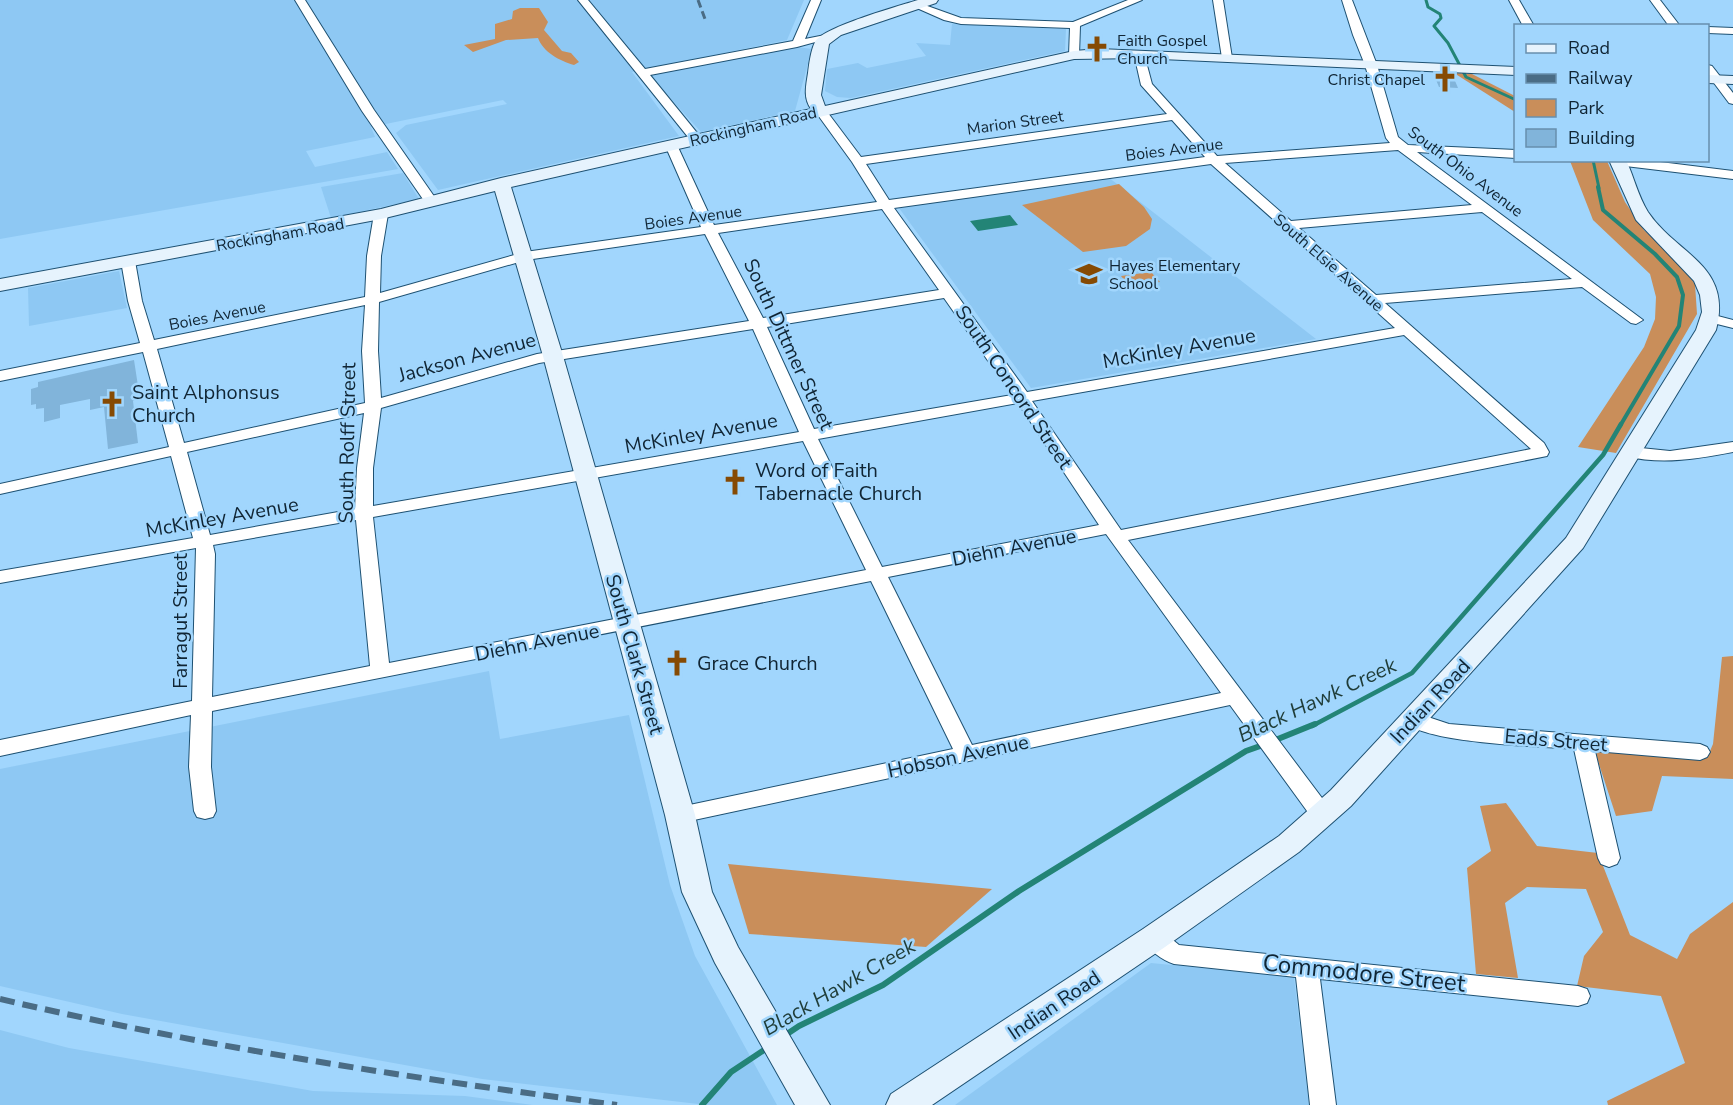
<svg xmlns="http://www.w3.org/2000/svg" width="1733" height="1105" font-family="'Nunito Sans',sans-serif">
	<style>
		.built { fill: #8ec8f3 }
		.green { fill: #c98e5a }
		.water { fill: #238476 }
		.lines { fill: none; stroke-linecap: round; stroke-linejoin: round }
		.stream-far3 { stroke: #238476; stroke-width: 3 }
		.stream-far2 { stroke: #238476; stroke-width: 4 }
		.stream-far1 { stroke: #238476; stroke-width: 4.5 }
		.stream { stroke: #238476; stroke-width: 6 }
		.building { fill: #81b4da }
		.street-casing { stroke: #1e5172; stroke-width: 2 }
		.secondary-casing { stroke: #1e5172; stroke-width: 2 }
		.street { fill: #fff; fill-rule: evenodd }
		.secondary { fill: #e6f3fd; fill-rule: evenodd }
		.rail-far1 { stroke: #4a6c85; stroke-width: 3; stroke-dasharray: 8 4; stroke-linecap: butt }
		.rail { stroke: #4a6c85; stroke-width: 6; stroke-dasharray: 15 8; stroke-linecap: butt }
		.labels { text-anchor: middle; stroke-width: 5; stroke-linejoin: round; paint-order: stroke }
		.far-poi-label { font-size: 16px; fill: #102534; stroke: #a1d6fd; text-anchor: start }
		.far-street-label { font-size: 16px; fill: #102534; stroke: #a1d6fd }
		.street-label { font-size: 20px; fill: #102534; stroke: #a1d6fd }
		.poi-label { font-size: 20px; fill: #102534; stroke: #a1d6fd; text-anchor: start }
		.water-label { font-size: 21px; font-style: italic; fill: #1f3c37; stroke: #a1d6fd }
		.near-street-label { font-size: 24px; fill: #102534; stroke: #a1d6fd }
	</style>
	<rect width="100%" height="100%" fill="#a1d6fd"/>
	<g class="built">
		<path d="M0,0h804l-17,40 -155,32 47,64 -241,54 -42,-57 10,-8 101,-21 -4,-4 -132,27 4,10 -69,14 9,16 72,-15 11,17 -398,70z"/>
		<path d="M952,24l114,5 -1,22 -214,47 -14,-1 -12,-6 2,-22 31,-6 9,5 59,-12 -10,-13 34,2z"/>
		<path d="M797,47l15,2 -17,62 -94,21 -52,-57z"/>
		<path d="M403,173l16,26 -88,19 -10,-31z"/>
		<path d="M1108,177l208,162 -285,49 -132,-180z"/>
		<path d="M119,271l8,37 -98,18 -1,-38z"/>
		<path d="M489,671l11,68 129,-24 41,170 25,71 82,149h-70l-225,-26 -360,-65 -122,-28v-217z"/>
		<path d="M1151,963l143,14 15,128h-354z"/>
		<path d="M0,1030l69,18 244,43 152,5 68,9h-533z"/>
	</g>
	<g class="green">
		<path d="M520,8h19l9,14 -4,8 18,21 9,2 8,9 -5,3c-14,-4 -31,-13 -36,-27l-32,2 -33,12 -9,-7 31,-6v-15l17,-5 1,-8z"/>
		<path d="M1454,73l18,1 43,22v16z"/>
		<path d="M1570,161h37l18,41 19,28 33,30 18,24 2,30 -81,139 -38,-6 66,-100 11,-28 1,-22 -6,-23 -57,-54z"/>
		<path d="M1119,184l25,23 8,12 -2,10 -24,17 -43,6 -61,-47z"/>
		<path d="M1151,272l9,10 -30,5 -9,-11z"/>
		<path d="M1733,656v123l-71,-3 -10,35 -36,5 -22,-67 113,9 6,-14 9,-87z"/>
		<path d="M1506,803l31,43 61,7 32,82 47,24 13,-25 43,-32v203h-125l-1,-4 78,-38 -24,-67 -84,-10 7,-30 19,-24 -17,-43 -59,-2 -22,16 13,75 -42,-4 -9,-106 24,-17 -11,-45z"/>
		<path d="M728,864l264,25 -66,58 -177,-13z"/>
	</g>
	<path class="water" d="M1010,215l8,10 -40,6 -8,-10z"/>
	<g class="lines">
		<g class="stream-far3">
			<path d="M1426,0l2,7 12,7 1,4 -7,8 14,17 18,34 50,23"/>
			<path d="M1593,160l6,28"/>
		</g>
		<path class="stream-far2" d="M1598,187l5,23 52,44 22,23 6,18 -4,31 -59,100"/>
		<path class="stream-far1" d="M1312,726l100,-53 191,-218 18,-31"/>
		<g class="stream">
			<path d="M1273,741l42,-17"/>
			<path d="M784,1036l15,-10 84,-41 136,-94 227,-140 17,-6"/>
			<path d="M702,1105l29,-33 36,-24"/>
		</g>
	</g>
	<g class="building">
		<path d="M1434,75l19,1 5,12 -19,-1z"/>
		<path d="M134,360l6,39 -7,2 5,42 -30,6 -4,-42 -14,3v-11l-30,6v13l-16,4v-14l-8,1v-5l-5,1v-16l7,-2v-5z"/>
	</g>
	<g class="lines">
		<g class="street-casing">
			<g id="street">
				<path d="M295,0h10l69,110 64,92 -1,3h-10l-65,-94z"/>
				<path d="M578,0h10l57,69 148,-28 18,-41h10l-16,39 20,-4 5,3 -33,9 -147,28 52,64 -6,4 -4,-1z"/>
				<path d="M1128,0h14l-62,26 -1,29 -5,3 -5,-3 1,-27 -109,-4 -17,-4 -34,-15 9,-2 42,15 112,4z"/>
				<path d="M1213,0h10l9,58 -1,2 -4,1 -5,-3z"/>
				<path d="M1342,0h10l25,65 21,72 10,8 108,5v8l-99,-6 226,168 -7,4 -5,-1 -49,-36 -197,16 159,140 5,9 -2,4 -419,84 203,270 3,6 -3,6 -8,2 -8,-2 -85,-117 -550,118 -8,-2 -3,-6 3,-6 8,-2 273,-58 -82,-168 -659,130 -1,56 5,44 -3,6 -8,2 -8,-2 -3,-6 -5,-44 2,-52 -191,41v-16l192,-39 4,-153 -196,35v-12l193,-33 -22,-82 -171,38v-10l169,-37 -26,-95 -143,29v-10l140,-28 -12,-42 -7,-40 2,-3h10l2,3 7,40 12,39 211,-43 2,-41 7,-42 7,-4 7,4 -7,42 -1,37 145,-41 176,-25 -36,-82 6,-4 6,4 37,80 163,-23 -25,-40 -37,-51 2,-2h8l36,48 306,-43 -26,-29 -7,-31 5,-3 5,3 8,30 65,72 173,-13 -4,-5 -21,-73 -12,-30zM1172,120l33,37 -316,43 -23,-36zM1398,150l74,55 -181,16 -66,-58zM1211,164l184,164 -368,64 -133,-184zM882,209l57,81 -176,28 -45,-85zM1482,212l90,67 -196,16 -77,-67zM705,234l44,87 -212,33 -156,44 -3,-47 1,-49 147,-42zM944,298l68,97 -198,34 -47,-102zM365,305l-3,46 3,52 -181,40 -27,-94zM753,329l46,103 -426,74v-38l8,-60 158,-45zM1404,335l127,114 -410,81 -89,-129zM1018,403l81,122 -217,42 -64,-128zM364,413l-7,55 -2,41 -145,26 -23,-83zM803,441l63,129 -477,93 -16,-146zM356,520l14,146 -158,31 3,-143 -2,-9zM1106,534l115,159 -249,52 -84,-168z"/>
				<path d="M1509,0h10l15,26h-11z"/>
				<path d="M1650,0h10l20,26h-11z"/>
				<path d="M1708,27l25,1v6l-25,-1z"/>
				<path d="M1708,65l4,1 21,27v11l-4,-1 -21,-28z"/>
				<path d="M1644,160l89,11v8l-116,-14 -6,-4z"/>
				<path d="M1710,314l23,6v8l-28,-7 -2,-3 2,-3z"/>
				<path d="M1733,442v10c-37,7 -71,13 -108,4l-2,-4 8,-5 39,4z"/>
				<path d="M1413,712l36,12 251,20 7,3 3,5 -3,5 -7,3 -105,-9 25,107 -3,6 -8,3 -8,-3 -3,-6 -24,-109c-31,-3 -157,-5 -171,-30l3,-5z"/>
				<path d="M1154,928l8,3 17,14 399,41 9,3 3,7 -3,7 -9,3 -258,-27 16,126h-26l-14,-128 -122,-13c-12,-4 -26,-14 -32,-26l4,-7z"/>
			</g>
		</g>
		<g class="secondary-casing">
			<g id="secondary">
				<path d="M918,0h20l-2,3 -95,32 -12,9 -8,51 4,11 249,-55 25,-2 417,18v8l-377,-17 -65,1 -563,128 52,169 132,459 17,77 26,55 92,158h-35l-80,-142 -33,-71 -17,-77 -122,-459 -48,-165 -114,28 -381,72v-12l381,-70 120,-31 310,-69c-8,-11 -5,-23 -3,-36 1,-9 3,-23 7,-31 8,-15 84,-36 103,-42z"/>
				<path d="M1708,75l25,1v8l-25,-1z"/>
				<path d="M1609,160h17c8,17 12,36 22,52 29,43 85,53 68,118l-133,218 -232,258 -52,46 -134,95 -233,158h-46l5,-11 252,-165 136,-93 52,-46 235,-252 130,-208 6,-18 -2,-17 -6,-14 -58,-61z"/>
			</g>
		</g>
		<use href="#street" class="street"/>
		<use href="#secondary" class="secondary"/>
		<path class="rail-far1" d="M698,0l7,19"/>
		<path class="rail" d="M0,999c204,48 410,79 617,106"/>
	</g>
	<defs>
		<g id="church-bare" transform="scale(2.07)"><path d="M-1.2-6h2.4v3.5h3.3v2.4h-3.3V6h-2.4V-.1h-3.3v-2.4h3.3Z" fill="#864a03" stroke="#a1d6fd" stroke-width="2.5" paint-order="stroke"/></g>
		<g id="school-bare" transform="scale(2.07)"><path d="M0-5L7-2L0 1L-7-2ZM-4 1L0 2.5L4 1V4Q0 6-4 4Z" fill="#864a03" stroke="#a1d6fd" stroke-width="2.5" paint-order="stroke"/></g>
	</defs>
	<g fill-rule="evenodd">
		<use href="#church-bare" x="1097" y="49"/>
		<use href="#church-bare" x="1445" y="79"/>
		<use href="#school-bare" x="1089" y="274"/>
		<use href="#church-bare" x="112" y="404"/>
		<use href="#church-bare" x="735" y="482"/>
		<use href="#church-bare" x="677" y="663"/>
	</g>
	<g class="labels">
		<g class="far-poi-label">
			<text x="1117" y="46">Faith Gospel<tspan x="1117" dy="18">Church</tspan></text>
			<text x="1425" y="85" text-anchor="end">Christ Chapel</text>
			<text x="1109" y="271">Hayes Elementary<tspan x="1109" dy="18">School</tspan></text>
		</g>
		<g class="far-street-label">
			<text transform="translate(1015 122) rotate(-8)" y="6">Marion Street</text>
			<text transform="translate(753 126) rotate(-13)" y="6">Rockingham Road</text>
			<text transform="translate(1174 149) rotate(-7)" y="6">Boies Avenue</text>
			<text transform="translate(1466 171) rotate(37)" y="6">South Ohio Avenue</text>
			<text transform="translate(693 217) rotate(-8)" y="6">Boies Avenue</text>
			<text transform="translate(280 234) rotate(-10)" y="6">Rockingham Road</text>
			<text transform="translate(1329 262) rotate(41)" y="6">South Elsie Avenue</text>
			<text transform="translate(217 315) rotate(-11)" y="6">Boies Avenue</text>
		</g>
		<g class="street-label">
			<text transform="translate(789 344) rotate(65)" y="7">South Dittmer Street</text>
			<text transform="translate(1179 348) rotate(-10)" y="7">McKinley Avenue</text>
			<text transform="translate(467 357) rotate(-15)" y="7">Jackson Avenue</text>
			<text transform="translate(1014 387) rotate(56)" y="7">South Concord Street</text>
			<text transform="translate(701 433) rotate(-10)" y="7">McKinley Avenue</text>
			<text transform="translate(347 443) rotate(-89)" y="7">South Rolff Street</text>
			<text transform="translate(222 517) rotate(-10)" y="7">McKinley Avenue</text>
			<text transform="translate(1014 547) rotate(-11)" y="7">Diehn Avenue</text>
			<text transform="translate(180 621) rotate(-90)" y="7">Farragut Street</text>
			<text transform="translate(537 642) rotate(-11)" y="7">Diehn Avenue</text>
			<text transform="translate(635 654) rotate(74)" y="7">South Clark Street</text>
			<text transform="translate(1430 701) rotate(-47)" y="7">Indian Road</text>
			<text transform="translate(1556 740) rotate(5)" y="7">Eads Street</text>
			<text transform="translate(958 756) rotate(-12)" y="7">Hobson Avenue</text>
			<text transform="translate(1054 1005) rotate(-34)" y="7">Indian Road</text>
		</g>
		<g class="poi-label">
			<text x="132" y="399">Saint Alphonsus<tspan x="132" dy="23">Church</tspan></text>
			<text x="755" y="477">Word of Faith<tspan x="755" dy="23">Tabernacle Church</tspan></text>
			<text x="697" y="670">Grace Church</text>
		</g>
		<g class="water-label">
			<text transform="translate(1317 700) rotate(-25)" y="7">Black Hawk Creek</text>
			<text transform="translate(839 987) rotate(-30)" y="7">Black Hawk Creek</text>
		</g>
		<g class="near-street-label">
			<text transform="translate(1364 973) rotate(6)" y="8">Commodore Street</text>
		</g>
	</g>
	<rect x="1514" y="24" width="195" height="138" fill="#a1d6fd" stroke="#678fad" stroke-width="1.5"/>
	<rect x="1526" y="44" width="30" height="9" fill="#e6f3fd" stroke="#678fad" stroke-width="1.5"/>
	<text x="1568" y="54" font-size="18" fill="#102534">Road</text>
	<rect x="1526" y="74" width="30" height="9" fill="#4a6c85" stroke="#678fad" stroke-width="1.5"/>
	<text x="1568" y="84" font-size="18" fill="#102534">Railway</text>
	<rect x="1526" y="99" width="30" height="18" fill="#c98e5a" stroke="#678fad" stroke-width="1.5"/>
	<text x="1568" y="114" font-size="18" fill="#102534">Park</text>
	<rect x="1526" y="129" width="30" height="18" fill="#81b4da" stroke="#678fad" stroke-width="1.5"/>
	<text x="1568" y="144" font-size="18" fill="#102534">Building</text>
</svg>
